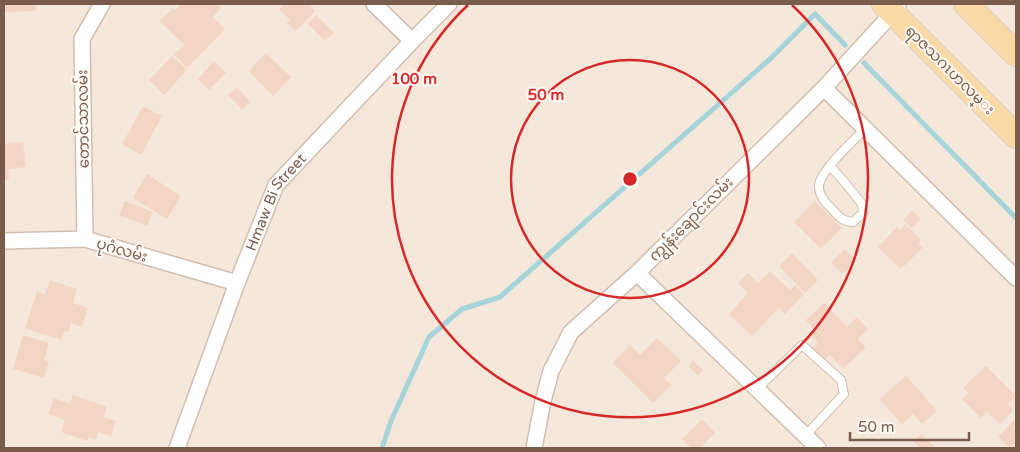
<svg xmlns="http://www.w3.org/2000/svg" width="1020" height="452" font-family="'Varela Round','Noto Sans Myanmar',sans-serif">
	<style>
		.residential { fill: #f5e8da }
		.lines { fill: none; stroke-linecap: round; stroke-linejoin: round }
		.stream { stroke: #a5d3da; stroke-width: 5 }
		.building { fill: #f3d5c3 }
		.lane-casing { stroke: #d1beb0; stroke-width: 10 }
		.street-casing { stroke: #d1beb0; stroke-width: 18 }
		.primary-casing { stroke: #dad1cd; stroke-width: 26 }
		.lane { stroke: #fff; stroke-width: 8 }
		.street { stroke: #fff; stroke-width: 15 }
		.primary { stroke: #fbd9a5; stroke-width: 24 }
		.ring { fill: none; stroke: #d62828; stroke-width: 2.5 }
		.labels { text-anchor: middle; stroke-width: 4; stroke-linejoin: round; paint-order: stroke }
		.street-label { font-size: 15px; fill: #7a5c4d; stroke: #fffaf3 }
		.centre { fill: #d62828; stroke: #fffaf3; stroke-width: 2.5 }
		.ring-label { font-size: 15px; text-anchor: middle; font-weight: bold; fill: #d62828; stroke: #fffaf3; stroke-width: 4; stroke-linejoin: round; paint-order: stroke }
	</style>
	<rect width="100%" height="100%" fill="#fdf6ec"/>
	<rect class="residential" x="4" y="4" width="1012" height="444"/>
	<g class="lines">
		<g class="stream">
			<path d="M864,63l152,155"/>
			<path d="M382,448l9,-27 38,-84 33,-28 38,-12 270,-238 45,-45 30,31"/>
		</g>
	</g>
	<g class="building">
		<path d="M4,4h31l1,7 -32,1z"/>
		<path d="M182,4h18l1,1 2,-1h14l4,4 -8,9 12,12 -38,39 -13,-14 10,-9 -24,-24 13,-13 2,2z"/>
		<path d="M284,4h25l6,7 -19,20 -9,-8 3,-3 -11,-11z"/>
		<path d="M316,15l18,18 -9,8 -17,-17z"/>
		<path d="M266,53l25,24 -18,19 -24,-25z"/>
		<path d="M172,56l15,14 -23,25 -15,-15z"/>
		<path d="M214,61l12,12 -17,17 -11,-11z"/>
		<path d="M237,87l13,15 -8,8 -14,-15z"/>
		<path d="M143,106l19,10 -21,39 -19,-11z"/>
		<path d="M23,142l3,25 -18,2 1,11h-5v-36z"/>
		<path d="M147,174l34,22 -14,23 -34,-21z"/>
		<path d="M125,201l28,11 -6,14 -28,-11z"/>
		<path d="M815,201l27,27 -21,21 -27,-27z"/>
		<path d="M912,210l9,9 -9,9 -9,-8z"/>
		<path d="M905,224l16,16 -3,3 5,4 -22,22 -23,-22 19,-20 3,3z"/>
		<path d="M845,249l11,12 -14,13 -11,-12z"/>
		<path d="M792,253l26,27 -13,13 -26,-27z"/>
		<path d="M770,271l20,19 5,-5 9,9 -19,20 -6,-6 -27,28 -23,-22 19,-21 -10,-10 10,-10 10,10z"/>
		<path d="M50,280l27,9 -4,14 15,5 -6,19 -11,-4 -2,9 -5,-1 -3,9 -36,-12 12,-37 8,3z"/>
		<path d="M824,303l23,24 10,-10 11,12 -11,10 9,8 -23,22 -13,-14 -7,6 -12,-12 7,-6 -7,-9 4,-4 -9,-10z"/>
		<path d="M23,335l26,8 -5,17 5,2 -5,16 -31,-9z"/>
		<path d="M657,338l24,23 -17,17 7,7 -18,18 -40,-40 17,-18 10,10z"/>
		<path d="M693,361l10,9 -5,6 -10,-10z"/>
		<path d="M986,366l30,30 -8,8 5,6 -13,14 -13,-12 -6,6 -19,-19 6,-6 -5,-5z"/>
		<path d="M906,376l31,35 -15,13 -9,-10 -11,10 -22,-25z"/>
		<path d="M73,395l34,12 -4,10 13,4 -5,15 -13,-4 -2,7 -7,-2 -2,4 -26,-9 4,-12 -17,-6 6,-16 16,6z"/>
		<path d="M702,419l13,14 -15,15h-8l-10,-9z"/>
		<path d="M1014,420l2,2v20l-6,6 -12,-11z"/>
		<path d="M921,434l13,12 -3,2h-10l-7,-6z"/>
	</g>
	<g class="lines">
		<g class="lane-casing">
			<g id="lane">
				<path d="M830,166l17,19 15,19 1,9 -10,9c-13,-1 -15,-7 -24,-16 -5,-5 -11,-13 -10,-21 3,-16 34,-44 46,-56"/>
				<path d="M757,389l45,-44 39,35 3,14 -39,42"/>
			</g>
		</g>
		<g class="street-casing">
			<g id="street">
				<path d="M374,4l38,37"/>
				<path d="M824,88l192,190"/>
				<path d="M85,239l-3,-200 20,-35"/>
				<path d="M4,241l81,-2 152,44"/>
				<path d="M637,273l181,175"/>
				<path id="s1" d="M177,448l60,-165 39,-98 136,-144 37,-37"/>
				<path d="M534,448l9,-47 8,-30 20,-39 66,-59 187,-185 74,-81"/>
			</g>
		</g>
		<g class="primary-casing">
			<g id="primary">
				<path d="M884,4l132,132"/>
				<path d="M966,4l50,50"/>
			</g>
		</g>
		<use href="#lane" class="lane"/>
		<use href="#street" class="street"/>
		<use href="#primary" class="primary"/>
	</g>
	<g class="ring">
		<circle cx="630" cy="179" r="119"/>
		<path d="M792 5A238 238 0 1 1 468 5"/>
	</g>
	<g class="labels">
		<g class="street-label">
			<text transform="translate(950 70) rotate(45)" y="5">ရာဇသဂၤဟလမ္း</text>
			<text transform="translate(83 119) rotate(-91)" y="5">တောင်သာလမ်း</text>
			<text dy="5" stroke="none"><textPath href="#s1" startOffset="266">Hmaw Bi Street</textPath></text>
			<text transform="translate(691 219) rotate(-45)" y="5">ကျွန်းချောင်းလမ်း</text>
			<text transform="translate(122 250) rotate(16)" y="5">ပုဂံလမ်း</text>
		</g>
	</g>
	<circle cx="630" cy="179" r="8" class="centre"/>
	<g class="ring-label">
		<text x="414" y="84">100 m</text>
		<text x="546" y="100">50 m</text>
	</g>
	<rect width="1020" height="452" fill="none" stroke="#7a5c4d" stroke-width="10"/>
	<path d="M850 432v8h119v-8" fill="none" stroke="#7a5c4d" stroke-width="2.5"/>
	<text x="858" y="432" font-size="15" fill="#7a5c4d" stroke="#fffaf3" stroke-width="4" paint-order="stroke">50 m</text>
</svg>
